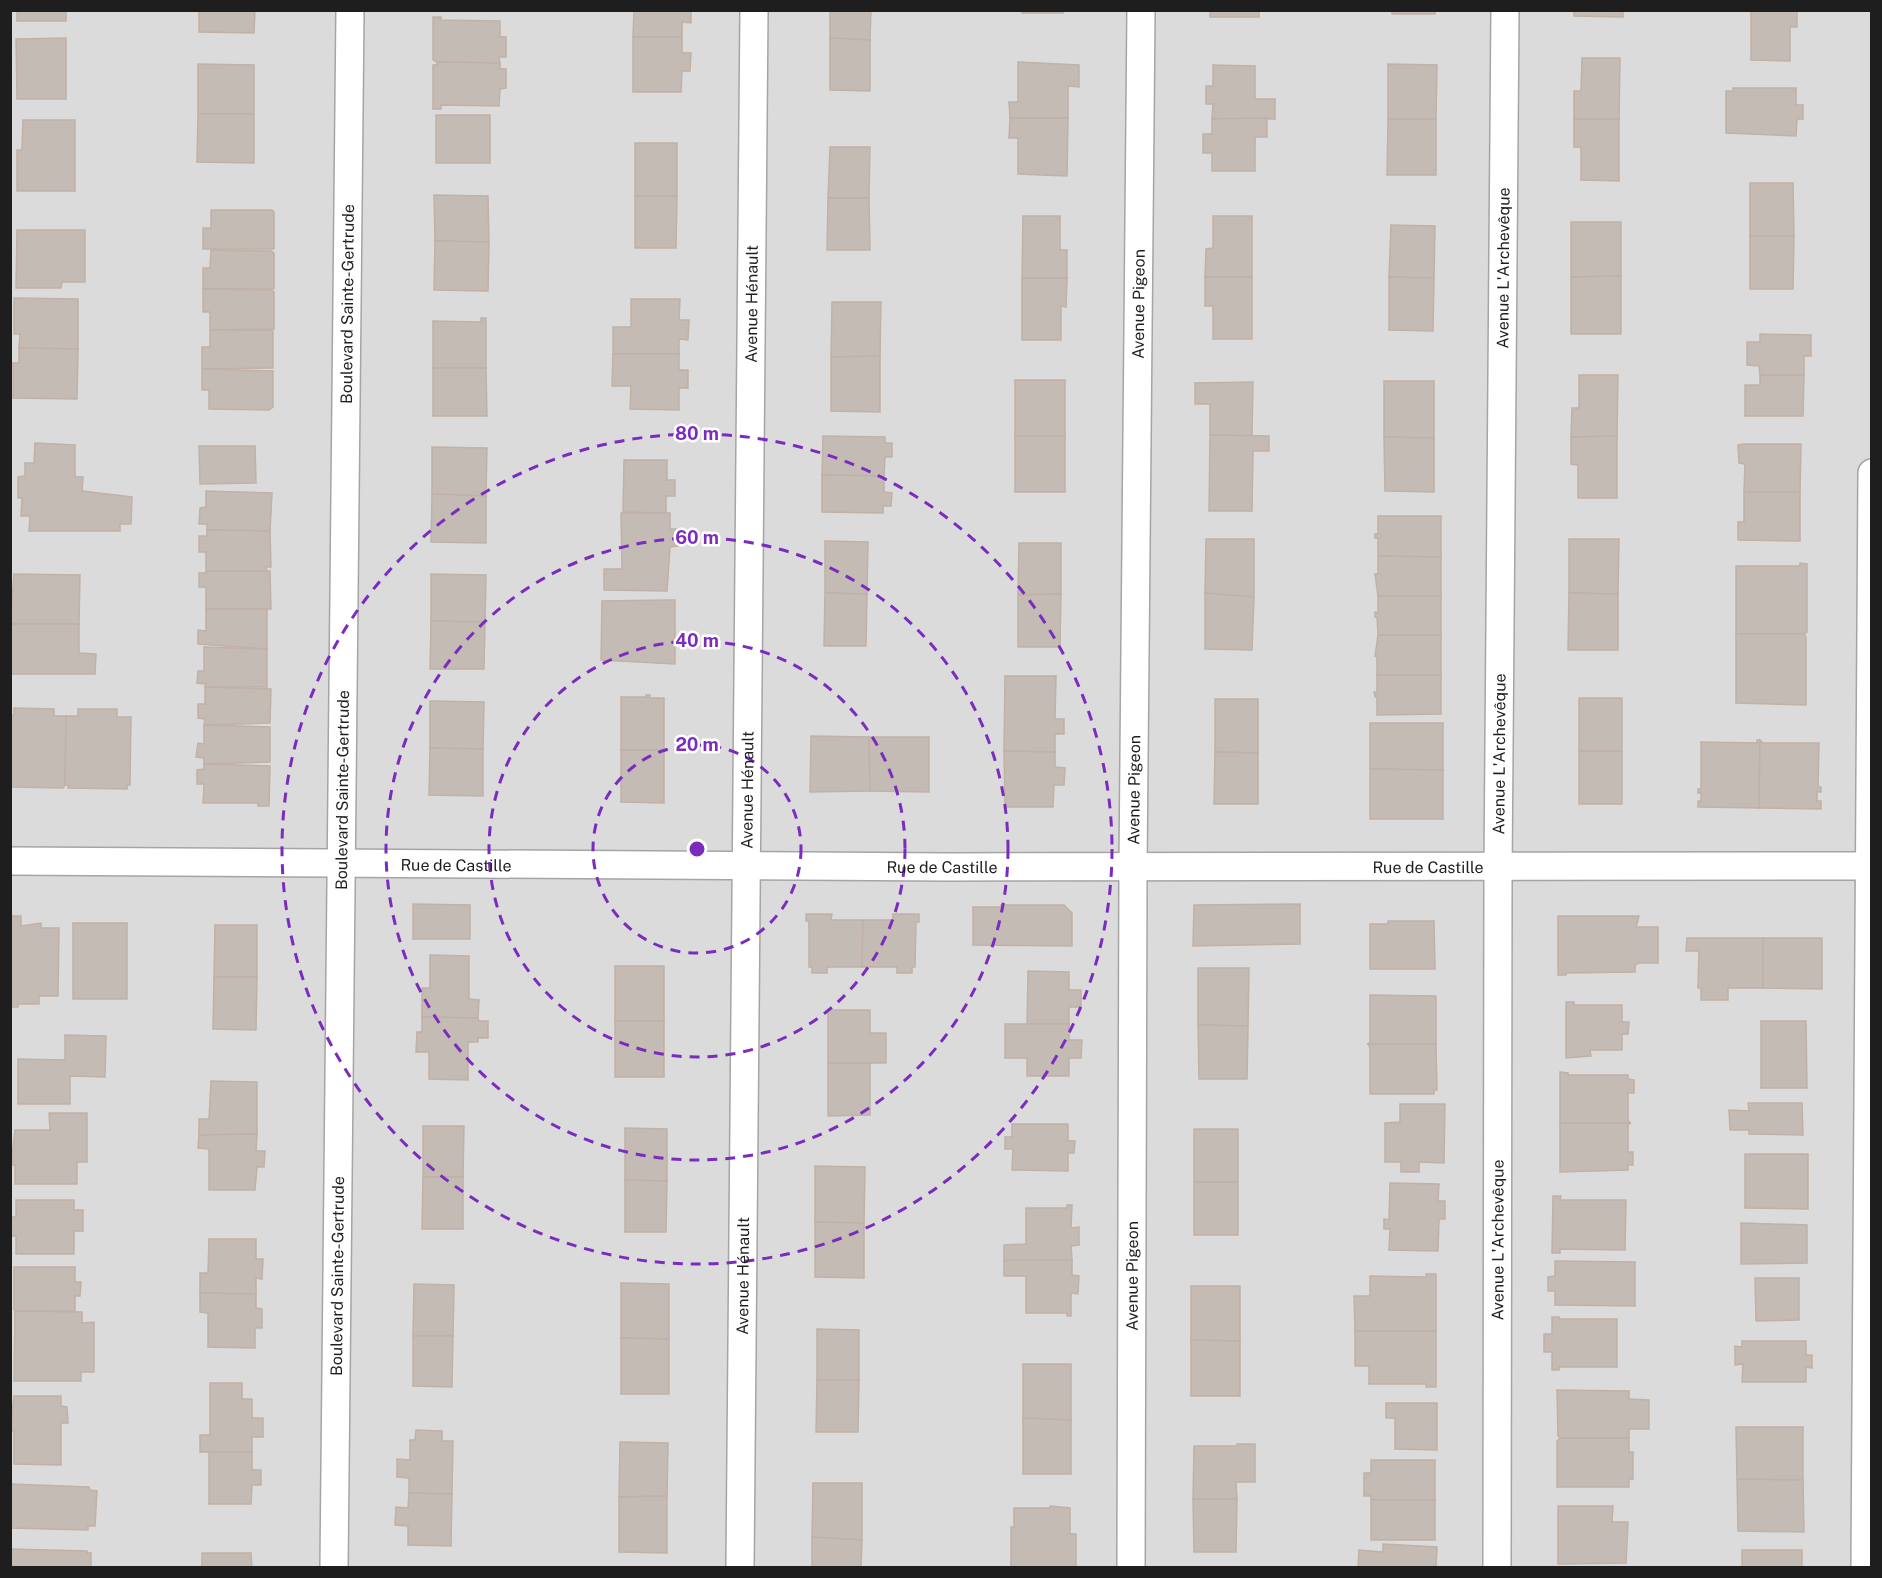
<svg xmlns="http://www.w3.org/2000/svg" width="1882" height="1578" font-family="'Public Sans',sans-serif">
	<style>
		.residential { fill: #dcdbdb }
		.building { fill: #c4bbb4; stroke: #c1b1a7; stroke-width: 1.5 }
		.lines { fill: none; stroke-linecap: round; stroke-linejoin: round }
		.street-casing { stroke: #a5a5a5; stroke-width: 30 }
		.street { stroke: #fff; stroke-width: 27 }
		.ring { fill: none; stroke: #7b2cbf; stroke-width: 3; stroke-dasharray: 10 8 }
		.labels { text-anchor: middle; stroke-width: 5; stroke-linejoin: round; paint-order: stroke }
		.street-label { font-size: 16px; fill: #1e1e1e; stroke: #fff }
		.centre { fill: #7b2cbf; stroke: #fff; stroke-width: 3 }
		.ring-label { font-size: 18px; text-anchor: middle; font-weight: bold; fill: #7b2cbf; stroke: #fff; stroke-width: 5; stroke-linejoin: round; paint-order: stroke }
	</style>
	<rect width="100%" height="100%" fill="#efebe4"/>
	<rect class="residential" x="11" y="11" width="1860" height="1556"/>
	<g class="building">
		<rect x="17" y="10" width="49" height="11"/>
		<path d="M199,10h56l-1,23 -55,-1z"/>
		<path d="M634,10h57v13l-9,-1v15h-49z"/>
		<path d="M830,10h41l-1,30 -40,-2z"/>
		<rect x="1022" y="10" width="41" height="3"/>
		<rect x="1210" y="10" width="49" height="7"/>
		<rect x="1392" y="10" width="43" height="4"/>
		<path d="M1574,10h49v7l-49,-1z"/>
		<path d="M1751,10h46v17h-7v34l-39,-1z"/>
		<path d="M433,17h8v3l59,1v16h6v20h-7l1,6 -63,-1 -4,-2z"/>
		<path d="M633,37h49v16h9l-1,18h-8l-1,21h-48z"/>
		<path d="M66,38v61h-49l-1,-60z"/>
		<path d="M830,38l40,2v51l-40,-1z"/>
		<path d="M1582,58h38l-1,61h-45v-28h7z"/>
		<path d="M437,62l63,1v6h6v19l-6,1 -1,17 -58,-1v4h-8v-44h4z"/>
		<path d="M1018,62l61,3v22l-11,-1v32h-58l-1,-16h9z"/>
		<path d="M198,64l56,1v49h-56z"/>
		<path d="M1388,64l49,1 -1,54h-48z"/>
		<path d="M1213,65l42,1v33h20v20h-63l1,-15h-7v-18h7z"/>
		<path d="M1733,88h63v17h7v14h-6l-1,17 -70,-3v-42h7z"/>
		<path d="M198,114h56v49l-57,-1z"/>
		<rect x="436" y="115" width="54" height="48"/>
		<path d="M1010,118h58l-1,58 -49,-2v-36h-9z"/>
		<path d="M1255,118h12v19h-12v34h-43v-18h-9v-19h9v-15z"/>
		<path d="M1388,119h48v56h-49z"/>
		<path d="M1574,119h45v62l-38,-1v-33h-7z"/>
		<path d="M23,120h52v71h-58v-41h5z"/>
		<rect x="635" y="143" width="42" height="53"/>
		<path d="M830,147h40l-1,51h-41z"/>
		<path d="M1750,183h43l1,53h-44z"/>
		<path d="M434,195l54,1 1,46 -54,-1z"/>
		<path d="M635,196h42l-1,52h-41z"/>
		<path d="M828,198h41l1,52h-43z"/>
		<path d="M211,210h61l2,2v37h-71v-21h8z"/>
		<path d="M1023,216h37v34h7v28h-45z"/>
		<path d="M1213,216h39v61h-47l1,-28 7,-1z"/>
		<path d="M1571,222h50v54l-50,1z"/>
		<path d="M1391,225l44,1 -1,52 -45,-1z"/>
		<path d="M17,230h68v52h-23l-1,6h-45z"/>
		<path d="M1750,236h44l-1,53h-43z"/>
		<path d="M435,241l54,1 -1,49 -54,-1z"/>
		<path d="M211,250l60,1 3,2v36h-71v-21h7z"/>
		<path d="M1621,276v58h-50v-57z"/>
		<path d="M1205,277h47v62h-39v-33h-8z"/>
		<path d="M1389,277l45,1 -1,53 -44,-1z"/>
		<path d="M1022,278h45l-1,29 -5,-1v34h-39z"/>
		<path d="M203,289l68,1 3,2v37l-64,1v-18h-7z"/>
		<path d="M14,298l64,1v50l-59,-1 1,-14h-6z"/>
		<path d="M631,299h49l-1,21h10l-1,20 -9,-1v15h-66v-27h18z"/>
		<path d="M832,302h49l-1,54 -49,1z"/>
		<path d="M481,318h5v50h-53v-47l48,1z"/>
		<path d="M210,330h60l3,1v37l-71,1v-22h8z"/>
		<path d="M1760,334l51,1v21h-7v19h-44l-1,-9 -12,-1v-23h13z"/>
		<path d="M19,348l59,1 -1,50 -64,-1v-35h6z"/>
		<path d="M613,354h66v16h9v18h-9v22l-49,-1 1,-23h-19z"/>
		<path d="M880,356v56l-49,-1v-54z"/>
		<path d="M433,368h53l1,48h-54z"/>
		<path d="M202,369l71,2v36l-4,3 -60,-1v-19h-7z"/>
		<path d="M1579,375h39l-1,61 -46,1 1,-29h7z"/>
		<path d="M1760,375h44l-1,41h-58v-31h15z"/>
		<rect x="1015" y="380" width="50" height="56"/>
		<path d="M1384,381h50v57l-50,-1z"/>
		<path d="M1253,382l-1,54 -42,-1v-31h-15v-21z"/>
		<path d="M1210,435l59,1v15h-16l-1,60h-43z"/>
		<path d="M823,436l62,1v6h7v14h-7l-1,19 -62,-1z"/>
		<rect x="1015" y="436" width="50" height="56"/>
		<path d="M1617,436v62h-39v-33l-7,-1v-27z"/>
		<path d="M1384,437l50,1v54l-49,-1z"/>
		<path d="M35,443l40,2v32h8l-1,14 50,6 -1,27h-11v7h-91l1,-15h-9l1,-18h-4v-21l7,-1v-13h9z"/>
		<path d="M1744,444h57l-1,48h-56l1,-28 -6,-1 -1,-18z"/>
		<path d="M199,446h56l1,37 -56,1z"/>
		<path d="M432,447l55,1 -1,48 -54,-2z"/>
		<path d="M624,460h43v20h8v16h-9v17l-43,-1z"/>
		<path d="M822,475l62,1v16l8,1 -1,13h-8v7l-61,-1z"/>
		<path d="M206,491l66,2 -2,38 -63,-1v-6h-8l1,-16 6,-1z"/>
		<path d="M1744,492h56v49l-62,-1v-18h6z"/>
		<path d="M432,494l54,2v47l-55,-1z"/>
		<path d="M621,513h49v16h8v17l-8,1 -3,44 -63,-1v-21h18z"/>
		<path d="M1378,516h63v41l-63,-1v-18h-3v-4h3z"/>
		<path d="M207,530l63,1 1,36h-5l1,4h-61v-19h-7v-16h8z"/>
		<path d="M1206,539h48v58l-49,-4z"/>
		<path d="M1569,539h50l-1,55 -49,-1z"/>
		<path d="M825,541l43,1 -1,52 -42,-1z"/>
		<path d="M1019,543h42v51l-43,1z"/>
		<path d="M1378,556l63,1v39h-63l-3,-22h3z"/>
		<path d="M1800,563l7,1v68l-3,2h-68v-68h64z"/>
		<path d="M206,571h64l1,38h-65v-22h-7v-14h7z"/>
		<path d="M14,574l66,1 -1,49h-69z"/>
		<path d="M431,574l55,1 -1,47 -54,-1z"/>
		<path d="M825,593l42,1 -1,52h-42z"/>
		<path d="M1205,593l49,4 -2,53 -47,-1z"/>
		<path d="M1569,593l49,1v56h-50z"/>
		<path d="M1061,594l-1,53h-42v-52z"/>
		<path d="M1378,596h63v39h-63l-1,-18h-2v-5l3,1z"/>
		<path d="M668,600h7v64l-74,-4 1,-59z"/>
		<path d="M206,609h61v40l-69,-5v-14l8,1z"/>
		<path d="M431,621l54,1 -1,47h-54z"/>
		<path d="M10,624h69v29l17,1 -1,20h-84z"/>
		<path d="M1736,634h68l2,3v68l-70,-2z"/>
		<path d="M1378,635h63v40h-64v-18l-2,-1z"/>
		<path d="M204,647l63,2v38h-62l1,-3 -9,-1 1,-12h6z"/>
		<path d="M1377,675h64v39l-64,1v-19l-2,1 -1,-5h3z"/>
		<path d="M1005,676h51l-1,43h9v15h-9v18l-51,-1z"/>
		<path d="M205,687l66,2 -1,34 -66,2 1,-6 -7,-1v-14h7z"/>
		<path d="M646,695h4v3h14v52h-43v-53h26z"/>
		<rect x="1579" y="698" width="43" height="53"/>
		<path d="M1215,699h43v54l-43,-1z"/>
		<path d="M430,701l54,1 -1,47 -53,-1z"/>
		<path d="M14,708l40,1v7h12l-1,69 -2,3 -53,-1v-72h4z"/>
		<path d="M78,709h39v8h14l-1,68h-3v4l-59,-1v-3h-3l1,-69h12z"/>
		<path d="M1370,723h73v47l-73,-1z"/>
		<path d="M204,725l66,2v35l-66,2v-6l-8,-1 2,-14 6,1z"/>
		<path d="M811,736l58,1 1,54 -60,1z"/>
		<path d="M869,737h60v55l-59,-1z"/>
		<path d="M1757,740h3l-1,68 -61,-1v-6h3v-8h-3v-4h3v-47l56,1z"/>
		<path d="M1760,740l3,3h56l-1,44h3v5h-4v9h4v8l-62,-1z"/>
		<path d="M430,748l53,1v47l-54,-1z"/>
		<path d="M621,750h43v53l-43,-1z"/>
		<path d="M1004,751l51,1v15l10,1 -1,17h-10l-1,22h-48z"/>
		<rect x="1579" y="751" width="43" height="53"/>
		<path d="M1215,752l43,1v51h-44z"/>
		<path d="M204,764l66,2 -1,40h-11v-3h-55l1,-19h-7v-14l7,-1z"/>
		<path d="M1370,769l73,1v49h-73z"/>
		<path d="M413,904l57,1v34h-57z"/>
		<path d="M1300,904v40l-107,2 1,-41z"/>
		<path d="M1001,905h63l8,8v33l-99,-1v-38h29z"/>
		<path d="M806,914h26l-1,6h32l-1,47h-35v6h-15v-6h-3v-46h-3z"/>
		<path d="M893,914h26v8h-3l-1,45h-3v6h-15v-6h-35l1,-47h30z"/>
		<path d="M10,916h11v10l20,-3v5h18l-1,68h-19v8h-21v3h-8z"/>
		<path d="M1558,916h81l-3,11h22v36h-19l-4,2v7l-69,1v2h-8z"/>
		<path d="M1388,921h46l1,48h-65v-45h18z"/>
		<rect x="73" y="923" width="54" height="76"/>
		<path d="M215,925h42v52h-43z"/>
		<path d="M1687,938h76v50h-35v12h-27v-12h-3l1,-37h-13z"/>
		<path d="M1763,938h59v51l-59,-1z"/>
		<path d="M430,955l39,1v43l10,1 -1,18 -56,-1v-29h8z"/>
		<rect x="615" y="966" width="49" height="55"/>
		<path d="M1198,968h51l-1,58 -50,-1z"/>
		<path d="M1028,971l41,1v18h12v17h-12v17h-42z"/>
		<path d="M214,977h43l-1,53 -43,-1z"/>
		<path d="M1370,995l66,1v48h-68l2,-2z"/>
		<path d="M1566,1002h8v3h48v17h7l-1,12h-6v16h-32l1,6 -25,2z"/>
		<path d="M828,1010h42v23h16v30h-58z"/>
		<path d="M422,1017l56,1 1,3h9v17h-10v4h-10v38l-39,-1v-27h-13l1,-20h5z"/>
		<rect x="615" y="1021" width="49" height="56"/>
		<path d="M1761,1021h45l1,67h-46z"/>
		<path d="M1005,1024h64v16h13l-1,18h-12v18h-42v-18h-22z"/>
		<path d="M1198,1025l50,1 -1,53h-48z"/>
		<path d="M65,1035l41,1 -1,41 -35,-1v28h-52v-45l47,1z"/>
		<path d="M1368,1044h68l1,46h-3v4h-64v-46z"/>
		<path d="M828,1063h42v52l-42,1z"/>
		<path d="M1560,1072l8,1v2h60v4l6,1v13h-6v27l2,3h-70z"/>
		<path d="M211,1081l46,1v52l-58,1v-16h10z"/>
		<path d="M1748,1103h54l1,32 -54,-1v-4h-19l-1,-20 20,1z"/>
		<path d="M1400,1104h45l-1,59 -25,-1v10h-18v-10h-16v-39l15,-1z"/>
		<path d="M49,1113h38v49h-10v22h-62v-19h-4l4,-35h35z"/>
		<path d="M1560,1123h70l-2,2v27h5v13h-5v5l-68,2z"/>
		<path d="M1012,1124h56v17h7l-1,12h-6v18l-56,-1 1,-21h-8v-12h7z"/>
		<path d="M423,1126h41l-1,51h-40z"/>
		<path d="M625,1128l42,1v52l-42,-1z"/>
		<rect x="1194" y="1129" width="44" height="53"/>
		<path d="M257,1134l-1,17h9l-1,16h-7l-2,23h-46v-41l-11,-1 1,-13z"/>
		<path d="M1745,1154h63v55l-63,-1z"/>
		<path d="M815,1166l50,1 -1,56 -49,-1z"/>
		<path d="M423,1177h40v52h-41z"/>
		<path d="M625,1180l42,1 -1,51h-41z"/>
		<rect x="1194" y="1182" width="44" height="53"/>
		<path d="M1390,1183l49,1 -1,17h7v18h-6l-1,32 -49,-1 1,-21h-6v-10l5,1z"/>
		<path d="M1553,1196h8l-1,4h66l-1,50 -65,-1v4h-8z"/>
		<path d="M16,1200h58v10h9v21h-9v23h-58v-18h-6v-19h6z"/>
		<path d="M1067,1205h5l-1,23 8,-1v18l-8,1 1,14 -68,1v-16l22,-1v-36h41z"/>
		<path d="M815,1222l49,1v55l-49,-1z"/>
		<path d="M1741,1223l66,2v38l-66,1z"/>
		<path d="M209,1239h47v20h7l-1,20 -6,-1v16l-56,-1v-20h8z"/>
		<path d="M1009,1260h63v15l7,1 -1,18 -7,-1v23h-4v-3h-41v-37h-22v-15z"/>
		<path d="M1555,1261l80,1v44l-80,-1v-14h-7v-14l7,-1z"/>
		<path d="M14,1267h61v15h6l-1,14h-5v15h-59l-2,-1z"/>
		<path d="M1426,1274h10v57h-81l-1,-35h16v-20l57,1z"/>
		<path d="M1755,1278h44v42l-43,1z"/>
		<path d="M621,1283l48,1v55l-48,-1z"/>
		<path d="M414,1284l40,1 -1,51h-40z"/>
		<path d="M1191,1286h49v55l-49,-1z"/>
		<path d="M200,1293l56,1v14l6,1v19h-7v20l-47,-1v-34l-8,-1z"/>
		<path d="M15,1311l67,1v11l12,-1v50h-13v9h-67z"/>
		<path d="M1552,1317h7v2h58v48h-58v3h-7v-18h-8v-18h8z"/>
		<path d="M817,1329l42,1v50h-42z"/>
		<path d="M1355,1331h81v56h-10v-3h-57v-18h-14z"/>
		<path d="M413,1336h40l-1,51 -39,-1z"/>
		<path d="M621,1338l48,1v55h-48z"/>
		<path d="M1191,1340l49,1v55h-49z"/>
		<path d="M1742,1341h64v14h6v13l-6,-1v15h-64l1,-18 -8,1v-19l7,1z"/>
		<path d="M1023,1364h48v56l-48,-2z"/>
		<path d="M817,1380h42l-1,52h-42z"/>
		<path d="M210,1383h32v16h10v19h11v19h-11v15h-52v-17h10z"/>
		<path d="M1557,1390l72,1v8l20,1v29h-20v9h-69l-2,-2z"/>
		<path d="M14,1396h47v10l6,1 1,16h-7v42l-47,-1v-33h-4z"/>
		<path d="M1386,1403h51v47l-42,-1v-31h-9z"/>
		<path d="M1023,1418l48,2v54h-48z"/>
		<path d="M1736,1427h67v53l-66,-1z"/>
		<path d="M416,1430l26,1v10h11l-1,53 -43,-1v-15l-12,-1v-18l13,1v-20h5z"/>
		<path d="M1560,1438h69v14h4v27h-4v8h-72v-46z"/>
		<path d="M620,1442l48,1 -1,53 -48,1z"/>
		<path d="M1237,1444h18v38h-19l1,17h-44l1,-53h42z"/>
		<path d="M209,1452h43v18h9v15h-9l-1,19h-42z"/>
		<path d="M1371,1460h64v40h-64v-4h-7v-23h7z"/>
		<path d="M1737,1479l66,1 1,52 -66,-1z"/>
		<path d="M813,1483h49v57l-50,-3z"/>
		<path d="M10,1484l79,3 1,3 7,1 -2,35h-7v4l-78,-2z"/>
		<path d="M409,1493l43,1 -1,52 -43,-1v-19l-13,-1 1,-18 12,1z"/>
		<path d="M667,1496v57l-48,-1v-55z"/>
		<path d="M1193,1499h44l-1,53h-42z"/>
		<rect x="1371" y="1500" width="64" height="40"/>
		<path d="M1050,1506l20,2v26h6v34h-65v-41h3v-19h36z"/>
		<path d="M1558,1506h55l-1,16h16l-2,41 -68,1z"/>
		<path d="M812,1537l50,3 -1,28h-49z"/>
		<path d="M1383,1544l54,3 -1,21h-78l1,-18 24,2z"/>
		<path d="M10,1549l77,2v2h4v15h-81z"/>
		<rect x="1742" y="1550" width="60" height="18"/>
		<path d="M202,1553h49l1,15h-50z"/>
	</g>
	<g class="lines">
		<g class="street-casing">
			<g id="street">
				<path id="s1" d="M10,861c621,7 1241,7 1862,5"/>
				<path id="s2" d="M334,1568l16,-1558"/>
				<path id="s3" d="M740,1568l14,-1558"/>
				<path id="s4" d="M1131,1568l2,-702 8,-856"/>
				<path id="s5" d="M1497,1568l1,-699 7,-859"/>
				<path d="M1865,1568l7,-1095"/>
			</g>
		</g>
		<use href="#street" class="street"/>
	</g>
	<g class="ring">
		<circle cx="697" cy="849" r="104"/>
		<circle cx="697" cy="849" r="208"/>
		<circle cx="697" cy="849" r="311"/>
		<circle cx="697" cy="849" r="415"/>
	</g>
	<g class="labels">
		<g class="street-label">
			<text dy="6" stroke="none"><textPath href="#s5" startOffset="1300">Avenue L'Archevêque</textPath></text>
			<text dy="6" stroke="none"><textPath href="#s2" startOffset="1264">Boulevard Sainte-Gertrude</textPath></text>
			<text dy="6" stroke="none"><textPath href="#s3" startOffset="1264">Avenue Hénault</textPath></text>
			<text dy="6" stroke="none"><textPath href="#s4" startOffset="1264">Avenue Pigeon</textPath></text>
			<text dy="6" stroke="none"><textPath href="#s5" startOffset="814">Avenue L'Archevêque</textPath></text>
			<text dy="6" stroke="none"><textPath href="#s2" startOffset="778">Boulevard Sainte-Gertrude</textPath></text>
			<text dy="6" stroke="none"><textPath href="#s3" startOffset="778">Avenue Hénault</textPath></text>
			<text dy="6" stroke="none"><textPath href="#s4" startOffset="778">Avenue Pigeon</textPath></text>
			<text dy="6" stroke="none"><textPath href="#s1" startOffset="446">Rue de Castille</textPath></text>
			<text dy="6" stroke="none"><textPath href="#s1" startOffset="932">Rue de Castille</textPath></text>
			<text dy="6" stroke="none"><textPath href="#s1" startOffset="1418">Rue de Castille</textPath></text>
			<text dy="6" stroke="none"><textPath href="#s5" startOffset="328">Avenue L'Archevêque</textPath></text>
			<text dy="6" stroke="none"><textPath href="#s2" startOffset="292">Boulevard Sainte-Gertrude</textPath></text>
			<text dy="6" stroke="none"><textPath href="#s3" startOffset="292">Avenue Hénault</textPath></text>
			<text dy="6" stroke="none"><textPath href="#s4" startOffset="292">Avenue Pigeon</textPath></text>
		</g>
	</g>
	<circle cx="697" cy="849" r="9" class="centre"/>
	<g class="ring-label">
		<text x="697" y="440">80 m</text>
		<text x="697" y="544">60 m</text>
		<text x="697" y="647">40 m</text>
		<text x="697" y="751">20 m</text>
	</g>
	<rect width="1882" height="1578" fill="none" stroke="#1e1e1e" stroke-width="24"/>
</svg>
